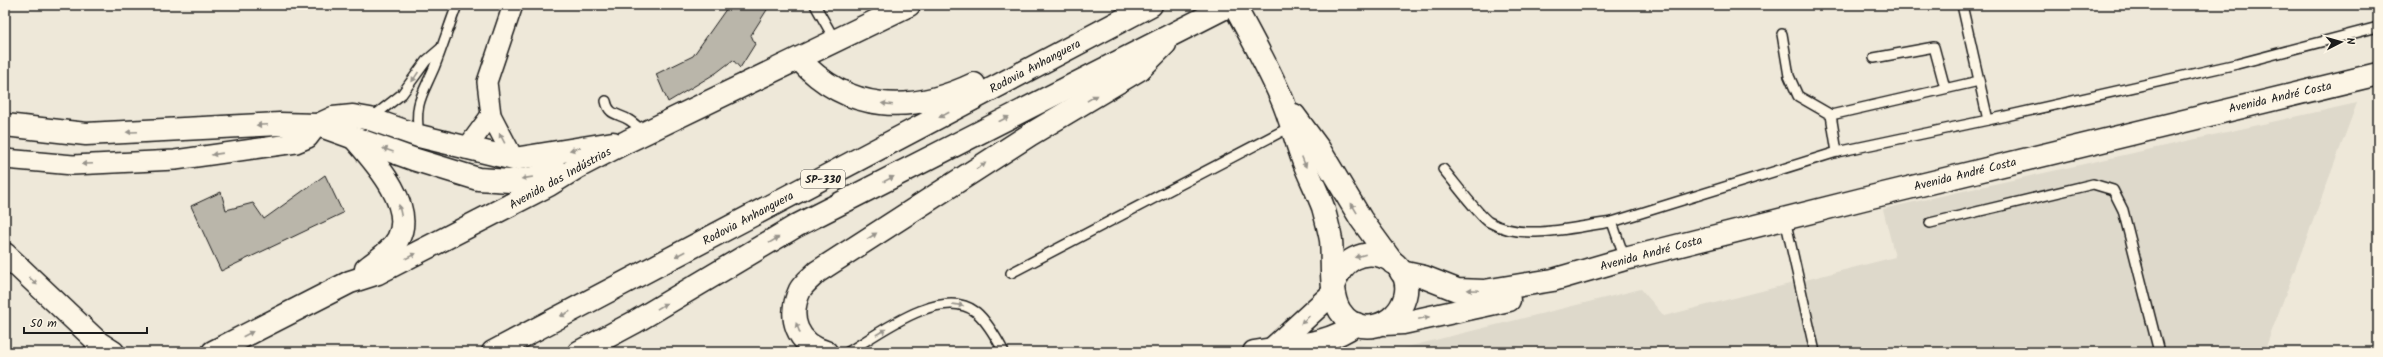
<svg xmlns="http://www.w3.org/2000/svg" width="2383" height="357" font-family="Kalam,sans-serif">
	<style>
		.built { fill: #ded9cb }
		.building { fill: #bab6aa; stroke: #1c1c1c }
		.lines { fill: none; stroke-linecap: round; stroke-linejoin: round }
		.service-casing { stroke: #1c1c1c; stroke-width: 12 }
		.minor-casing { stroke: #1c1c1c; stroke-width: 22 }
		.secondary-casing { stroke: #1c1c1c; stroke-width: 25 }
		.primary-casing { stroke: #1c1c1c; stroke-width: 25 }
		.motorway-casing { stroke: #1c1c1c; stroke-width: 25 }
		.service { stroke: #fcf5e5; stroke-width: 9 }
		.minor { stroke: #fcf5e5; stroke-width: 19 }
		.secondary { stroke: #fcf5e5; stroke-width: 22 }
		.primary { stroke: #fcf5e5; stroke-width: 22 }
		.motorway { stroke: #fcf5e5; stroke-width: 22 }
		.oneway { fill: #97938b }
		.labels { text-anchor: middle; stroke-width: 4; stroke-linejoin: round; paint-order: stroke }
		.shield { fill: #fcf5e5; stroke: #5f5d58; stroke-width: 1 }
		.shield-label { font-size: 11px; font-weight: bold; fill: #1c1c1c }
		.street-label { font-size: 12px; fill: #1c1c1c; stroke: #fcf5e5 }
	</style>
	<rect width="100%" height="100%" fill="#eee8d9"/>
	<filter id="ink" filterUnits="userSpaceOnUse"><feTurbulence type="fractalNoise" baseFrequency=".025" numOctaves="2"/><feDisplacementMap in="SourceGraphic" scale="8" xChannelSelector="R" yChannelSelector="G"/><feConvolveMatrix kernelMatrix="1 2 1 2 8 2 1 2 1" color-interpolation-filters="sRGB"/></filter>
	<g filter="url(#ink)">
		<path class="built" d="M2357,103l-93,249h-936l30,-7 33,6 250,-62 23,27 231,-59 -12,-48z"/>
		<g class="building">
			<path d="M729,5h41l-19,30 4,9 -15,24 -7,-8 -17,13 -48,29 -12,-28 37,-18z"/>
			<path d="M325,175l18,38 -122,58 -30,-65 30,-14 5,18 27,-7 11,16z"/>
		</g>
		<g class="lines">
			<g class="service-casing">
				<g id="service">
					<path d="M815,5l21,37"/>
					<path d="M1782,34l7,42 9,20 33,19 6,37"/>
					<path d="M1874,58l60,-11 11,41"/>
					<path d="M606,101c3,15 12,12 23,19 5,3 10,8 15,12"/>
					<path d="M1831,115l148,-34"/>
					<path d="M370,119l32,-25 24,-33 14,-12"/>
					<path d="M1988,120l249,-56 141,-37"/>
					<path d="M419,136c-5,-33 3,-40 15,-68 8,-20 15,-42 23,-63"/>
					<path d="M1443,169c9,10 36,47 46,53 35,20 84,5 123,0"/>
					<path d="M1785,219l30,133"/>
					<path d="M1930,223l163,-39 20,6 10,20 36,142"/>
					<path d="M1625,259l-13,-37 225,-70 151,-32 -26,-115"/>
					<path d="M1011,273l281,-147"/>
					<path d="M87,352l12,-9"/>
					<path d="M848,352c30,-18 93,-67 128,-40 11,9 21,27 28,40"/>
				</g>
			</g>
			<g class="minor-casing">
				<g id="minor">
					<path d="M513,5l-26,77 4,33 23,44"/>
					<path d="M466,149l25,-34"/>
					<path d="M5,159l68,6 102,-5 121,-17 12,-5 10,-13"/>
				</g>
			</g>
			<g class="secondary-casing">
				<g id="secondary">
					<path d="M5,125l81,9 194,-10 38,1 95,34 65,20 32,2 19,-2 28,-8"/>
					<path d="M318,125l15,-7 20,-2 17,3 49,17 95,23 99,-16"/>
					<path d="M354,138c20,23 62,68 44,101 -7,13 -21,21 -32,30"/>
					<path d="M5,254l94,89 14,9"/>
					<path d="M213,352l137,-70 28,-9 171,-88 29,-18 50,-26 281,-136"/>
				</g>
			</g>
			<g class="primary-casing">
				<g id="primary">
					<path d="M1234,5c16,30 33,60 47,92 9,20 14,42 22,63 6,16 14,31 20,47 3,11 6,22 8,33 2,20 -2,54 9,71 18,28 57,15 65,-14 11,-40 -53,-65 -71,-13"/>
					<path d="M1294,115l25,34 42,70 32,44"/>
					<path d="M1401,272l23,5 33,13 27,1 69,-11 72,-21 242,-61 511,-124"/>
					<path d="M1385,324l18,-1 106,-23"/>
					<path d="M1273,348l60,-55"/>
					<path d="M1254,352c35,-7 73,-6 102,-28"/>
				</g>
			</g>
			<g class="motorway-casing">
				<g id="motorway">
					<path d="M799,59c49,54 112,55 175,25"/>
					<path d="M493,352l658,-347"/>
					<path d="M579,352l56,-30 161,-96 434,-221"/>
					<path d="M826,352c-29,-8 -39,-34 -26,-62 3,-6 12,-13 17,-18l214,-138 109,-65 25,-25"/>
				</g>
			</g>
			<use href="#service" class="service"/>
			<use href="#minor" class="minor"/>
			<use href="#secondary" class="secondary"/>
			<use href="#primary" class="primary"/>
			<use href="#motorway" class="motorway"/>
		</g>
		<defs><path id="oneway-solid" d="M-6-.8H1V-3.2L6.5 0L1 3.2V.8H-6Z"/></defs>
		<g class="oneway">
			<use href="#oneway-solid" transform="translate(415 77) rotate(124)"/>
			<use href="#oneway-solid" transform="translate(1092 98) rotate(-31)"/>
			<use href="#oneway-solid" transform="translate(887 104) rotate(-173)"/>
			<use href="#oneway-solid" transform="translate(944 115) rotate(152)"/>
			<use href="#oneway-solid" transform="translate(1004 119) rotate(-27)"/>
			<use href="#oneway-solid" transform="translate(262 125) rotate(177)"/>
			<use href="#oneway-solid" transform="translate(132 132) rotate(178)"/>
			<use href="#oneway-solid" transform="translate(502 138) rotate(-118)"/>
			<use href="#oneway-solid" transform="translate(575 149) rotate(167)"/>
			<use href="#oneway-solid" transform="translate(388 150) rotate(-160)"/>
			<use href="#oneway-solid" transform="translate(217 154) rotate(172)"/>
			<use href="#oneway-solid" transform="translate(1304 162) rotate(68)"/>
			<use href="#oneway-solid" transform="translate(87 164) rotate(177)"/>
			<use href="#oneway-solid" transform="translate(981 166) rotate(-33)"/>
			<use href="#oneway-solid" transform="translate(527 178) rotate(171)"/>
			<use href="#oneway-solid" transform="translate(889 179) rotate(-27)"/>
			<use href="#oneway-solid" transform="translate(1354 208) rotate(-121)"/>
			<use href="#oneway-solid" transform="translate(400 210) rotate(-102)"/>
			<use href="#oneway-solid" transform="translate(872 236) rotate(-33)"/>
			<use href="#oneway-solid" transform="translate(774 240) rotate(-31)"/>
			<use href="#oneway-solid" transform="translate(680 254) rotate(152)"/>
			<use href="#oneway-solid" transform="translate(411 256) rotate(-27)"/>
			<use href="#oneway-solid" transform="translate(1360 256) rotate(164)"/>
			<use href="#oneway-solid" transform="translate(33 281) rotate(43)"/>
			<use href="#oneway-solid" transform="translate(1473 290) rotate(-178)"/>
			<use href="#oneway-solid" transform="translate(958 305) rotate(9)"/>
			<use href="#oneway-solid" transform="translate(662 306) rotate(-31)"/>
			<use href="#oneway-solid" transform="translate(565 314) rotate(152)"/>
			<use href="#oneway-solid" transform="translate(1424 318) rotate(-12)"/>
			<use href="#oneway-solid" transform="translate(1305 320) rotate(137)"/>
			<use href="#oneway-solid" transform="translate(798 328) rotate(-111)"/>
			<use href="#oneway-solid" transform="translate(881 332) rotate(-30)"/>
			<use href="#oneway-solid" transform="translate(248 334) rotate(-27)"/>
		</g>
	</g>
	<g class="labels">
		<rect class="shield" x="801" y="170" width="44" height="18" rx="3"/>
		<g class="shield-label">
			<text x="823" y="183">SP-330</text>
		</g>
		<g class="street-label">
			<text transform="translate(1035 66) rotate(-28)" y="4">Rodovia Anhanguera</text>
			<text transform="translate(2280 97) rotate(-13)" y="4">Avenida André Costa</text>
			<text transform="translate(1965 174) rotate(-14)" y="4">Avenida André Costa</text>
			<text transform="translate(560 178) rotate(-29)" y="4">Avenida das Indústrias</text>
			<text transform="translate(748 218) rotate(-28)" y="4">Rodovia Anhanguera</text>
			<text transform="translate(1651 253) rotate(-15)" y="4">Avenida André Costa</text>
		</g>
	</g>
	<rect width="2383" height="357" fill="none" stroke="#fcf5e5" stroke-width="20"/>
	<rect x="10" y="10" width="2363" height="337" fill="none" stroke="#1c1c1c" stroke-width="1.5" filter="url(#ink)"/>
	<g transform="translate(2341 42) rotate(84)" stroke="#fcf5e5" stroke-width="3" paint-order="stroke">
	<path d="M0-3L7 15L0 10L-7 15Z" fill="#1c1c1c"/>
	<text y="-6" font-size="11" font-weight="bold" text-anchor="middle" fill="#1c1c1c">N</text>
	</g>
	<path d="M24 327v6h123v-6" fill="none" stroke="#1c1c1c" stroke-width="2"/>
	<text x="30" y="327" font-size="12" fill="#1c1c1c" stroke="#fcf5e5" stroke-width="3" paint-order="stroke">50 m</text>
</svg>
